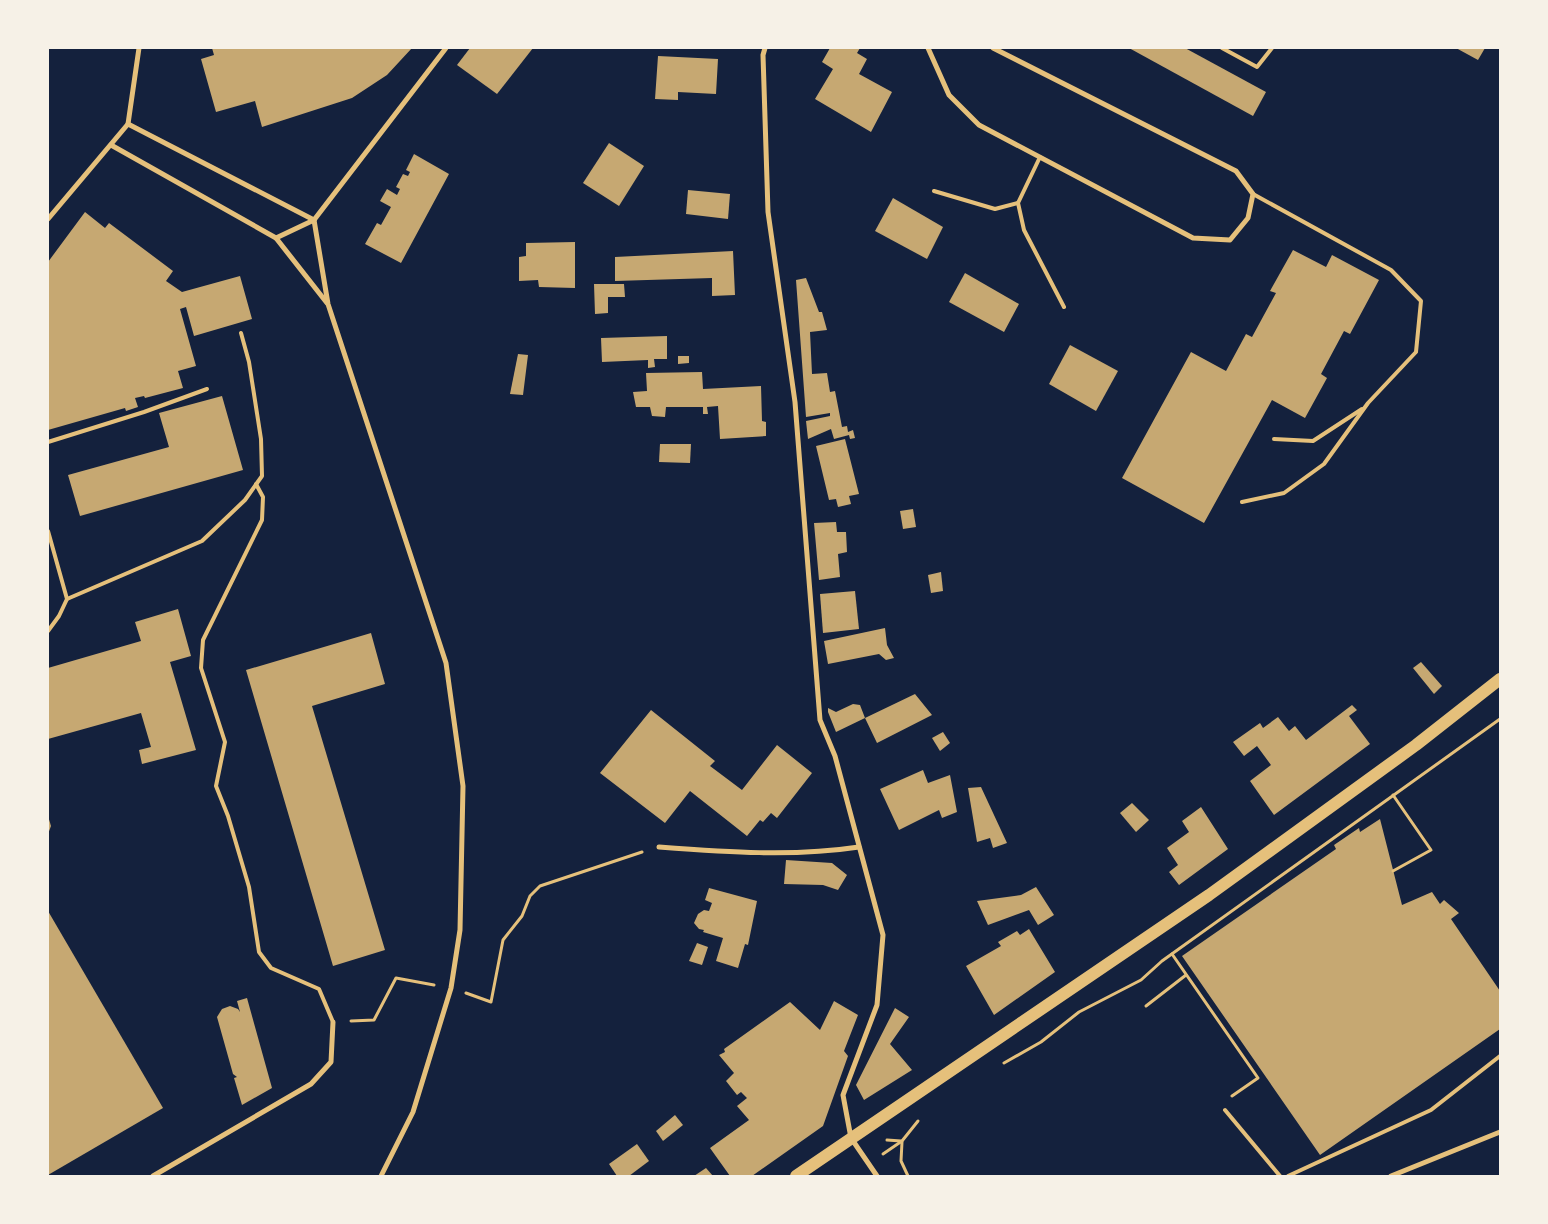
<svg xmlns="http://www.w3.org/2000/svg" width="1548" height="1224" font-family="'Source Sans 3',sans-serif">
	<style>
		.building { fill: #c6a872 }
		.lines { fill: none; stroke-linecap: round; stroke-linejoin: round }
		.path { stroke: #e5c07b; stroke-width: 3 }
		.service { stroke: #e5c07b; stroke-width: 4 }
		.minor { stroke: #e5c07b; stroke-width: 5 }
		.primary { stroke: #e5c07b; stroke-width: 12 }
	</style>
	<rect width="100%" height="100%" fill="#14213d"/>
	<g class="building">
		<path d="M212,48h200l-25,27 -35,23 -90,29 -7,-26 -39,11 -15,-53 13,-4z"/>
		<path d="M470,48h63l-36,46 -40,-29z"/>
		<path d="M830,48h30l-3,5 10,6 -8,15 33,18 -21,40 -56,-33 18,-30 -11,-7z"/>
		<path d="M1129,48h56l81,44 -13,24z"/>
		<path d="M1456,48h29l-7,12z"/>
		<path d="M658,56l60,3 -2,35 -38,-2v8l-23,-1z"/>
		<path d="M609,143l35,23 -25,40 -36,-23z"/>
		<path d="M414,154l35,20 -48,89 -36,-19 12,-21 4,2 10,-18 -11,-6 7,-12 10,6 3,-6 -4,-2 7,-13 5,2 2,-4 -4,-2z"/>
		<path d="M688,190l42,4 -2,25 -42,-5z"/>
		<path d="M893,198l50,29 -16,32 -52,-28z"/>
		<path d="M85,212l20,16 4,-5 64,48 -7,10 16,11 58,-16 12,43 -58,17 -8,-29 -6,2 16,57 -18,5 5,17 -38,10 -1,-2 -9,2 3,9 -12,4 -1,-3 -77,22v-168z"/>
		<path d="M575,242v46l-36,-1 -1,-7 -19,1v-24l7,-1v-13z"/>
		<path d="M1293,250l33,17 6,-12 47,25 -29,54 -6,-3 -23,43 6,4 -22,40 -33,-18 -68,123 -82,-45 69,-126 35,19 20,-37 6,3 24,-44 -6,-2z"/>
		<path d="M733,251l2,44 -23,1v-18l-97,3v-24z"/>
		<path d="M965,273l54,31 -15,28 -55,-30z"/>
		<path d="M806,278l13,34h3l5,18 -17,2 2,42 15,-1 3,19 5,-1 7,36 5,-1 1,6 5,-2 2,8 -5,1 -1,-4 -15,4 -3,-10 -23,10 -2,-18 24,-5v-3l-24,4 -10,-137z"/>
		<path d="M594,284h30l1,13h-17v16l-13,1z"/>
		<path d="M667,336v23h-13l1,8 -7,1v-8l-46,2 -1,-24z"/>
		<path d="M1070,345l48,26 -22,40 -47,-27z"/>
		<path d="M518,354l10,1 -5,40 -13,-1z"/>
		<path d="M678,356h11v7l-11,1z"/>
		<path d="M702,372l1,17 58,-3 1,35 4,1v14l-46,3 -2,-33 -11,1 1,7h-5v-7h-37l-1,10 -13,-1 -2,-9h-14l-3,-15 14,-1 -1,-18z"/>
		<path d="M222,396l21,74 -163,46 -12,-41 101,-28 -10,-34z"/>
		<path d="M845,439l14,55 -10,2 2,8 -13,3 -2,-8 -7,1 -13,-54z"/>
		<path d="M660,444h31l-1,19 -31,-1z"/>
		<path d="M913,509l3,18 -13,2 -3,-18z"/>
		<path d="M836,522l1,10h9l1,20 -9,2 2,23 -21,3 -5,-57z"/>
		<path d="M941,572l2,19 -12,2 -3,-18z"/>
		<path d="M855,591l4,38 -36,4 -3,-39z"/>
		<path d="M178,609l13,47 -21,6 26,88 -54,14 -3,-14 12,-3 -10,-34 -93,26v-71l93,-27 -6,-19z"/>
		<path d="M885,628l2,17 7,13 -8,2 -7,-6 -51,10 -4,-23z"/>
		<path d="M371,633l14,51 -73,22 73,244 -52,16 -87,-296z"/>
		<path d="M1421,662l21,24 -8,8 -21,-26z"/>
		<path d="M915,694l17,21 -55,28 -12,-25 -29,14 -8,-20v-4l8,4 17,-8 7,1 5,13z"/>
		<path d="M1352,705l5,5 -8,6 21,28 -96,71 -24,-34 21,-16 -14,-19 -13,10 -11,-14 27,-19 3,5 15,-11 11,14 6,-5 11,14z"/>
		<path d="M651,710l64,51 -5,5 32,24 35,-45 35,28 -35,45 -6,-5 -8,9 -3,-2 -13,16 -57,-45 -25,32 -65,-50z"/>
		<path d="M943,732l7,11 -10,8 -8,-13z"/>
		<path d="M923,770l5,13 22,-8 7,37 -15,6 -3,-8 -40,20 -19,-41z"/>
		<path d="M981,787l26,56 -14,5 -3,-10 -13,4 -9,-54z"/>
		<path d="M1132,803l17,17 -13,12 -16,-19z"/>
		<path d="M1201,807l27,42 -49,36 -10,-13 9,-7 -11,-17 22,-16 -7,-11z"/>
		<path d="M48,816l3,10 -3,8z"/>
		<path d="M1380,819l22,86 30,-13 8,12 4,-4 15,13 -8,6 49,72v38l-180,126 -138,-199 154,-107 -2,-4 25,-17 1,4z"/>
		<path d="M786,860l46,3 15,12 -9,15 -15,-5 -39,-1z"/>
		<path d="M1036,887l18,28 -16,10 -9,-15 -41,15 -11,-24 44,-6z"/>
		<path d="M709,888l48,13 -9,44 -3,-1 -7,24 -22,-7 7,-23 -20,-6 1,-2 -5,-1 -5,-6 4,-9 6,-4 5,1 3,-8 -7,-3z"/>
		<path d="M48,911l115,197 -115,67z"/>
		<path d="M1029,929l26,43 -61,43 -28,-49 35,-20 -3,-4 19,-11 3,4z"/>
		<path d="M697,943l11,4 -6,18 -13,-4z"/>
		<path d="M247,998l25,90 -30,17 -8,-27 3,-1 -4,-3 -16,-57 5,-8 8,-3 8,3 2,3 -3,-11z"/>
		<path d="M834,1001l24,14 -14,36 4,5 -25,70 -71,50h-22l-20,-28 39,-28 -12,-14 10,-8 -6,-6 -4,3 -11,-14 8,-8 -15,-18 6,-3 -1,-3 66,-47 30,28z"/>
		<path d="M895,1008l14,9 -19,27 22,26 -48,30 -8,-15z"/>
		<path d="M675,1115l8,10 -20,16 -7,-10z"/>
		<path d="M637,1144l12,17 -20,15h-12l-8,-12z"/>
		<path d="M706,1168l7,8h-19z"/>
	</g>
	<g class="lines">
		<g class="path">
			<path d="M1393,795l38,55 -38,21"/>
			<path d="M1172,954l86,124 -26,18"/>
			<path d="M466,993l25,9 12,-62 19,-24 8,-20 10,-10 102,-34"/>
			<path d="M1146,1006l40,-31"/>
			<path d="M351,1021l23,-1 22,-42 38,7"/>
			<path d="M1004,1063l37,-21 38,-30 62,-32 21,-19 338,-242"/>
			<path d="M887,1140l14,1"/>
			<path d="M902,1142l-1,19 7,15"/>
			<path d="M883,1154l19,-13 16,-20"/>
		</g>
		<g class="service">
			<path d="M1222,48l35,19 15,-19"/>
			<path d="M1040,157l-22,46 6,27 40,77"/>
			<path d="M934,191l61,18 23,-6"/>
			<path d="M1274,439l39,2 49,-32"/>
			<path d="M48,442l96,-30 63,-23"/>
			<path d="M256,484l7,13 -1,23 -59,120 -2,28 24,74 -9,44 12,30 21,71 10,65 12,16 48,21 14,33"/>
			<path d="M1242,502l42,-9 40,-29 44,-61 48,-51 5,-51 -30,-31 -138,-76"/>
			<path d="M48,531l19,68 -8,17 -11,15"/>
			<path d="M67,599l135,-58 43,-41 17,-24 -1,-37 -12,-77 -8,-29"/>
			<path d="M1225,1110l55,66"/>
			<path d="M1288,1176l143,-66 69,-54"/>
		</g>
		<g class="minor">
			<path d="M765,48l-2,7 5,157 27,190 25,318 15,36 48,179 -6,70 -34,90 8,43 26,38"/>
			<path d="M928,48l21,47 30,30 214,113 37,2 18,-22 5,-24 -17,-23 -243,-123"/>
			<path d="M128,124l186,96"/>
			<path d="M111,145l165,93 51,65"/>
			<path d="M48,219l80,-95 11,-76"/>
			<path d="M314,220l14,84 118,359 17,123 -3,144 -9,58 -38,124 -32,64"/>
			<path d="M276,238l38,-18 132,-172"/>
			<path d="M659,847c67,5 134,10 200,0"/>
			<path d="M153,1176l158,-92 20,-22 2,-40"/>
			<path d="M1391,1176l109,-44"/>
		</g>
		<path class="primary" d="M796,1176l413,-281 207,-150 84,-66"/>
	</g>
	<rect width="1548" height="1224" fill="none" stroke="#f6f1e7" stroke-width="98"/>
</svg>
